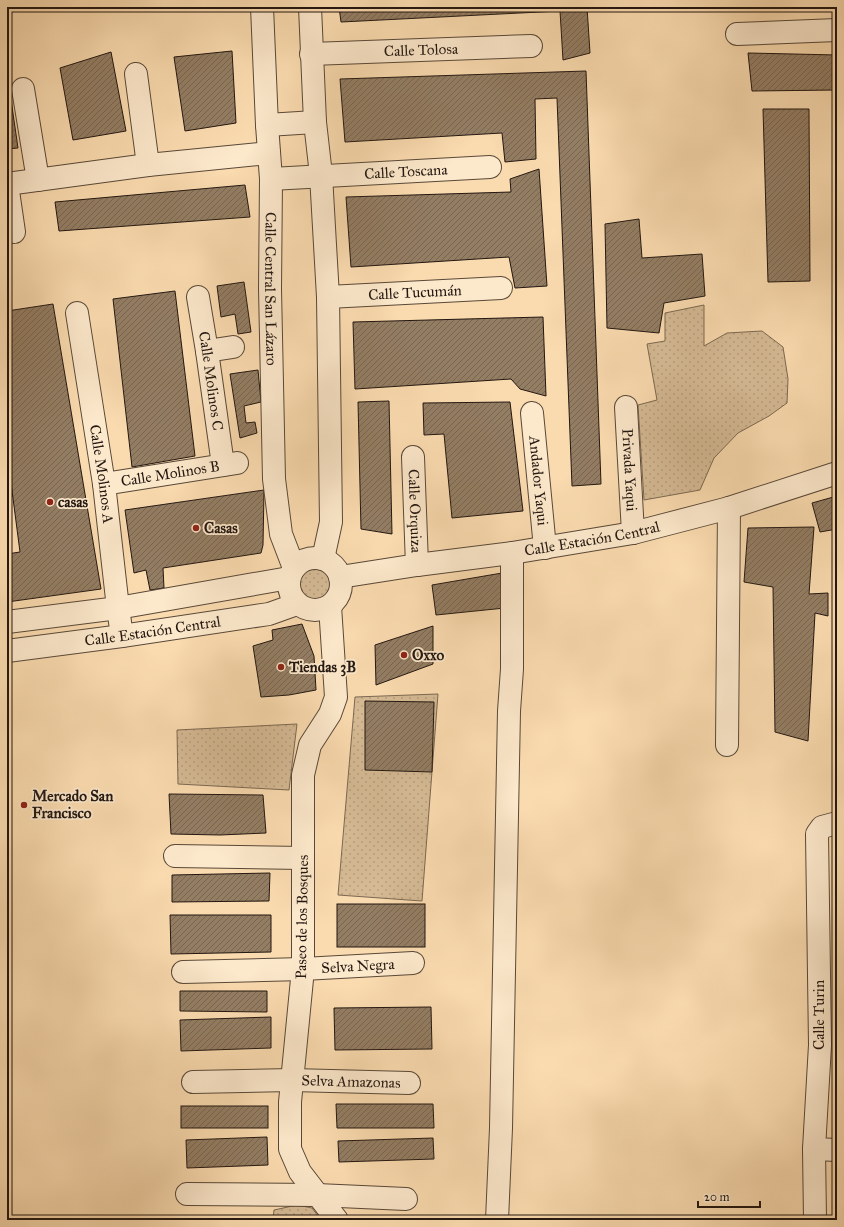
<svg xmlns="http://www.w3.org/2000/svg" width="844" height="1227" font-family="'IM FELL Great Primer',serif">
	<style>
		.park { fill: url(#park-dots); stroke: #7c6852 }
		.building { fill: url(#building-hatch); stroke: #231711 }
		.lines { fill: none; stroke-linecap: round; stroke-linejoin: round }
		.minor-casing { stroke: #594838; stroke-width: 24 }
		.tertiary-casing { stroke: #594838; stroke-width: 24 }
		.minor { stroke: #fce8cb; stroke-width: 22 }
		.tertiary { stroke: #fce8cb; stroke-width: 22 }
		.poi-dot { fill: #8f2418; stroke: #fce8cb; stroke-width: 1.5 }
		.labels { text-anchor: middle; stroke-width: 3.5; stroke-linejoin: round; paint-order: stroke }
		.street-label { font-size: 15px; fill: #231711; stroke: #fce8cb }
		.poi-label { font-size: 15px; font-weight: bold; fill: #231711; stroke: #fce8cb; text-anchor: start }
	</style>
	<defs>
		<pattern id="park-dots" width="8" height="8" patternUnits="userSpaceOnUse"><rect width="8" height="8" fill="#d5ba94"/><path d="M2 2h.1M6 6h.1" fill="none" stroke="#b79f7f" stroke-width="1.8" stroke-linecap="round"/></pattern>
		<pattern id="building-hatch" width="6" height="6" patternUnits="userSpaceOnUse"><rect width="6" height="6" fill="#937d63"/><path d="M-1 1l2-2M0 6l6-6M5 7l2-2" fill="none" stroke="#786550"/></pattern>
	</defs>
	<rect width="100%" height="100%" fill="#fadbaf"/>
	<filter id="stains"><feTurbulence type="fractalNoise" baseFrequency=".005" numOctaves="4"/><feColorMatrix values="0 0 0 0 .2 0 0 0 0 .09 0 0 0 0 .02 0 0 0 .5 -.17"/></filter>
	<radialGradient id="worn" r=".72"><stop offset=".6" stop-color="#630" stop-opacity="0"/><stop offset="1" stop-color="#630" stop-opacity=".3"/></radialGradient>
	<g class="park">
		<path d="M704,305v41l23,-13 35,-2 21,16 5,32 -1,24 -18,13 -31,17 -24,25 -14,32 -56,10 -6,-95 19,-5 -10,-56 18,-3v-28z"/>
		<path d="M315,558c23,6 28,20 23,41l-20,11 -14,-2 -11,-10 -2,-11 5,-21z"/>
		<path d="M438,694l-16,207 -84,-6 17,-198z"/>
		<path d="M297,724l-8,66 -111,-6 -1,-54z"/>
		<path d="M297,1205l15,3 9,12h-48l1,-10z"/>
	</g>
	<g class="building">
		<path d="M339,7h248l3,46 -27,7 -3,-49 -219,11z"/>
		<path d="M232,51l4,72 -51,8 -11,-74z"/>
		<path d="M111,52l15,79 -53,9 -13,-72z"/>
		<path d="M748,53l89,2v35l-85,1z"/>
		<path d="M586,71l15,413 -29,2 -15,-388 -22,1 1,60 -31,3 -3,-29 -157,9 -5,-63z"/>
		<path d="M7,72l11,76 -11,1z"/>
		<path d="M763,109h46l1,172 -42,1z"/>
		<path d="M539,169l8,117 -32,2 -6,-31 -158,10 -5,-70 165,-5 -1,-13z"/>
		<path d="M245,185l5,32 -191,14 -4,-29z"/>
		<path d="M639,219l3,39 60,-4 3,42 -41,7 -5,30 -52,-5 -2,-104z"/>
		<path d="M244,282l7,50 -13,2 -3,-20 -14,3 -4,-31z"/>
		<path d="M175,291l20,165 -63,11 -19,-168z"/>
		<path d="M53,304l48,285 -94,13v-48l13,-2 -13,-100v-141z"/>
		<path d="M543,317l3,79 -26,-7 -9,-10 -156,10 -2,-67z"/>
		<path d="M258,370l3,32 -17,4 2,17 9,-1 2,11 -17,5 -10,-64z"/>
		<path d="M389,401l3,133 -31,-5 -3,-127z"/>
		<path d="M510,402l13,109 -71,7 -8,-84 -20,1 -1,-32z"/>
		<path d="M264,490l-1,55 -2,8 -98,15 1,20 -14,2 -4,-20 -12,3 -9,-63z"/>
		<path d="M837,496v33l-17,3 -8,-29z"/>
		<path d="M814,527l-5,67 19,-1v23l-13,-3 -7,128 -33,-9 -2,-145 -29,-5 4,-54z"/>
		<path d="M502,573l3,35 -69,7 -4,-30z"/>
		<path d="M302,624l12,32 2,34 -27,5 -28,2 -8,-51 20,-6 -1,-10z"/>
		<path d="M433,626v38l-57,21 -1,-40z"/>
		<path d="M365,701l69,1 -2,70 -67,-2z"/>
		<path d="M169,794l94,1 3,38 -46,2 -49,-1z"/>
		<path d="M270,873l-1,28 -97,1v-27z"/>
		<rect x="337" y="904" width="88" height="43"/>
		<path d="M170,915h101v37l-100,2z"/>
		<path d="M180,991h87v21l-87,-1z"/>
		<path d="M431,1007l1,42 -97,1 -1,-42z"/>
		<path d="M271,1017v31l-90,3 -1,-31z"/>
		<path d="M336,1104h97l1,24h-97z"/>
		<rect x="181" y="1106" width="87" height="22"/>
		<path d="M267,1137l1,28 -81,3 -1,-28z"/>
		<path d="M433,1138l1,21 -95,3 -1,-21z"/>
		<path d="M267,1217v3h-87v-2z"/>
	</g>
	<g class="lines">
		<g class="minor-casing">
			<g id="minor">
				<path id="s1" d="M262,7l5,118 4,54 -1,110 4,190 7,55 13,34"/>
				<path d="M310,7l5,115 6,53 7,122 3,225 -8,37"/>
				<path d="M737,34l100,-4"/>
				<path id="s2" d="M311,54l220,-8"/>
				<path d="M136,74l12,91"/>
				<path d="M23,89l15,91"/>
				<path d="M267,125l48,-3"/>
				<path id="s3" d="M271,179l219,-12"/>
				<path d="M7,184l141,-19 121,-12"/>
				<path d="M7,184l7,48"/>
				<path id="s4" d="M198,297l9,54 16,114"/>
				<path id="s5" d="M328,297l173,-9"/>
				<path id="s6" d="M77,313l27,171 14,124 4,28"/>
				<path d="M207,351l26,-4"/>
				<path id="s7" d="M626,407l7,126"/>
				<path id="s8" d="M532,413l13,135"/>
				<path id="s9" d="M413,457l4,108"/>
				<path id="s10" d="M104,484l133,-21"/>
				<path d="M330,606l6,91 -6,17 -20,31 -7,30v194l-13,133v47l10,23 37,48"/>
				<path d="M727,745l2,-237"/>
				<path d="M175,856l128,2"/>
				<path id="s11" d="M183,972l120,-3 110,-6"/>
				<path id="s12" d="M193,1082l99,-2 117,3"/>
				<path d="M814,1149l23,1"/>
				<path d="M187,1194l130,1 89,4"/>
				<path d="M497,1220l4,-92 8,-417 3,-42v-116"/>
				<path d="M815,1220l-1,-71 6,-104 -3,-211 5,-7 15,-4"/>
			</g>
		</g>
		<g class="tertiary-casing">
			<g id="tertiary">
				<circle cx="315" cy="584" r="26"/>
				<path id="s13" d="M340,577l77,-12 95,-12 121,-20 96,-25 108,-35"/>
				<path d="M7,622l111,-14 171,-30"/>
				<path id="s14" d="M7,651l115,-15 147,-22 28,-10"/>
			</g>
		</g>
		<use href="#minor" class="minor"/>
		<use href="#tertiary" class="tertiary"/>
	</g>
	<g class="poi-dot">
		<circle cx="50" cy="502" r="4"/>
		<circle cx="196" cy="528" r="4"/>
		<circle cx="404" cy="655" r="4"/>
		<circle cx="281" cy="667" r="4"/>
		<circle cx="24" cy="805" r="4"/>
	</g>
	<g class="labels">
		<g class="street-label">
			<text dy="5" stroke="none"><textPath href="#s2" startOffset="110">Calle Tolosa</textPath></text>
			<text dy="5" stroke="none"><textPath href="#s3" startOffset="135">Calle Toscana</textPath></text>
			<text dy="5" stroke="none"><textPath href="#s1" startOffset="282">Calle Central San Lázaro</textPath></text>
			<text dy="5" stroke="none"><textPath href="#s5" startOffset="87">Calle Tucumán</textPath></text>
			<text dy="5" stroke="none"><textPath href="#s4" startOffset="85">Calle Molinos C</textPath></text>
			<text dy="5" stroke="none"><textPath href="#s7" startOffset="63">Privada Yaqui</textPath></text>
			<text dy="5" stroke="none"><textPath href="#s6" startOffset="163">Calle Molinos A</textPath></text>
			<text dy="5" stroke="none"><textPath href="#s10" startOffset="67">Calle Molinos B</textPath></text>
			<text dy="5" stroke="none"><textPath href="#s8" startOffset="68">Andador Yaqui</textPath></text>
			<text dy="5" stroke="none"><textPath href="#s9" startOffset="54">Calle Orquiza</textPath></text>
			<text dy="5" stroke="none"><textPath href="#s13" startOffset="255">Calle Estación Central</textPath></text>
			<text dy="5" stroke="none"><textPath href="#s14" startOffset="147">Calle Estación Central</textPath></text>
			<text transform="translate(302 917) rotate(-89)" y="5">Paseo de los Bosques</text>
			<text dy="5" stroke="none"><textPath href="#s11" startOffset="175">Selva Negra</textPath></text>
			<text transform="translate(819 1015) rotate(-90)" y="5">Calle Turin</text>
			<text dy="5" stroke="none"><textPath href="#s12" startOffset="158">Selva Amazonas</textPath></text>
		</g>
		<g class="poi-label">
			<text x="58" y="507">casas</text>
			<text x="204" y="533">Casas</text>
			<text x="412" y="660">Oxxo</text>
			<text x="289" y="672">Tiendas 3B</text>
			<text x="32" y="801">Mercado San<tspan x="32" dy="17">Francisco</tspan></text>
		</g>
	</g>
	<rect width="844" height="1227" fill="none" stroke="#fadbaf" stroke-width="24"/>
	<rect x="8" y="8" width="828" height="1211" fill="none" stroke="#231711" stroke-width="2"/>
	<rect x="12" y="12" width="820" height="1203" fill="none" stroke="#231711"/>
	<path d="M698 1201v6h62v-6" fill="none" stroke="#231711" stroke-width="2"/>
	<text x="704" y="1201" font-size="12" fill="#231711" stroke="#fce8cb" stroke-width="3" paint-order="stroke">20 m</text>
	<rect width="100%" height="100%" filter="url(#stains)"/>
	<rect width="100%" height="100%" fill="url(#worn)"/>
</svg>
